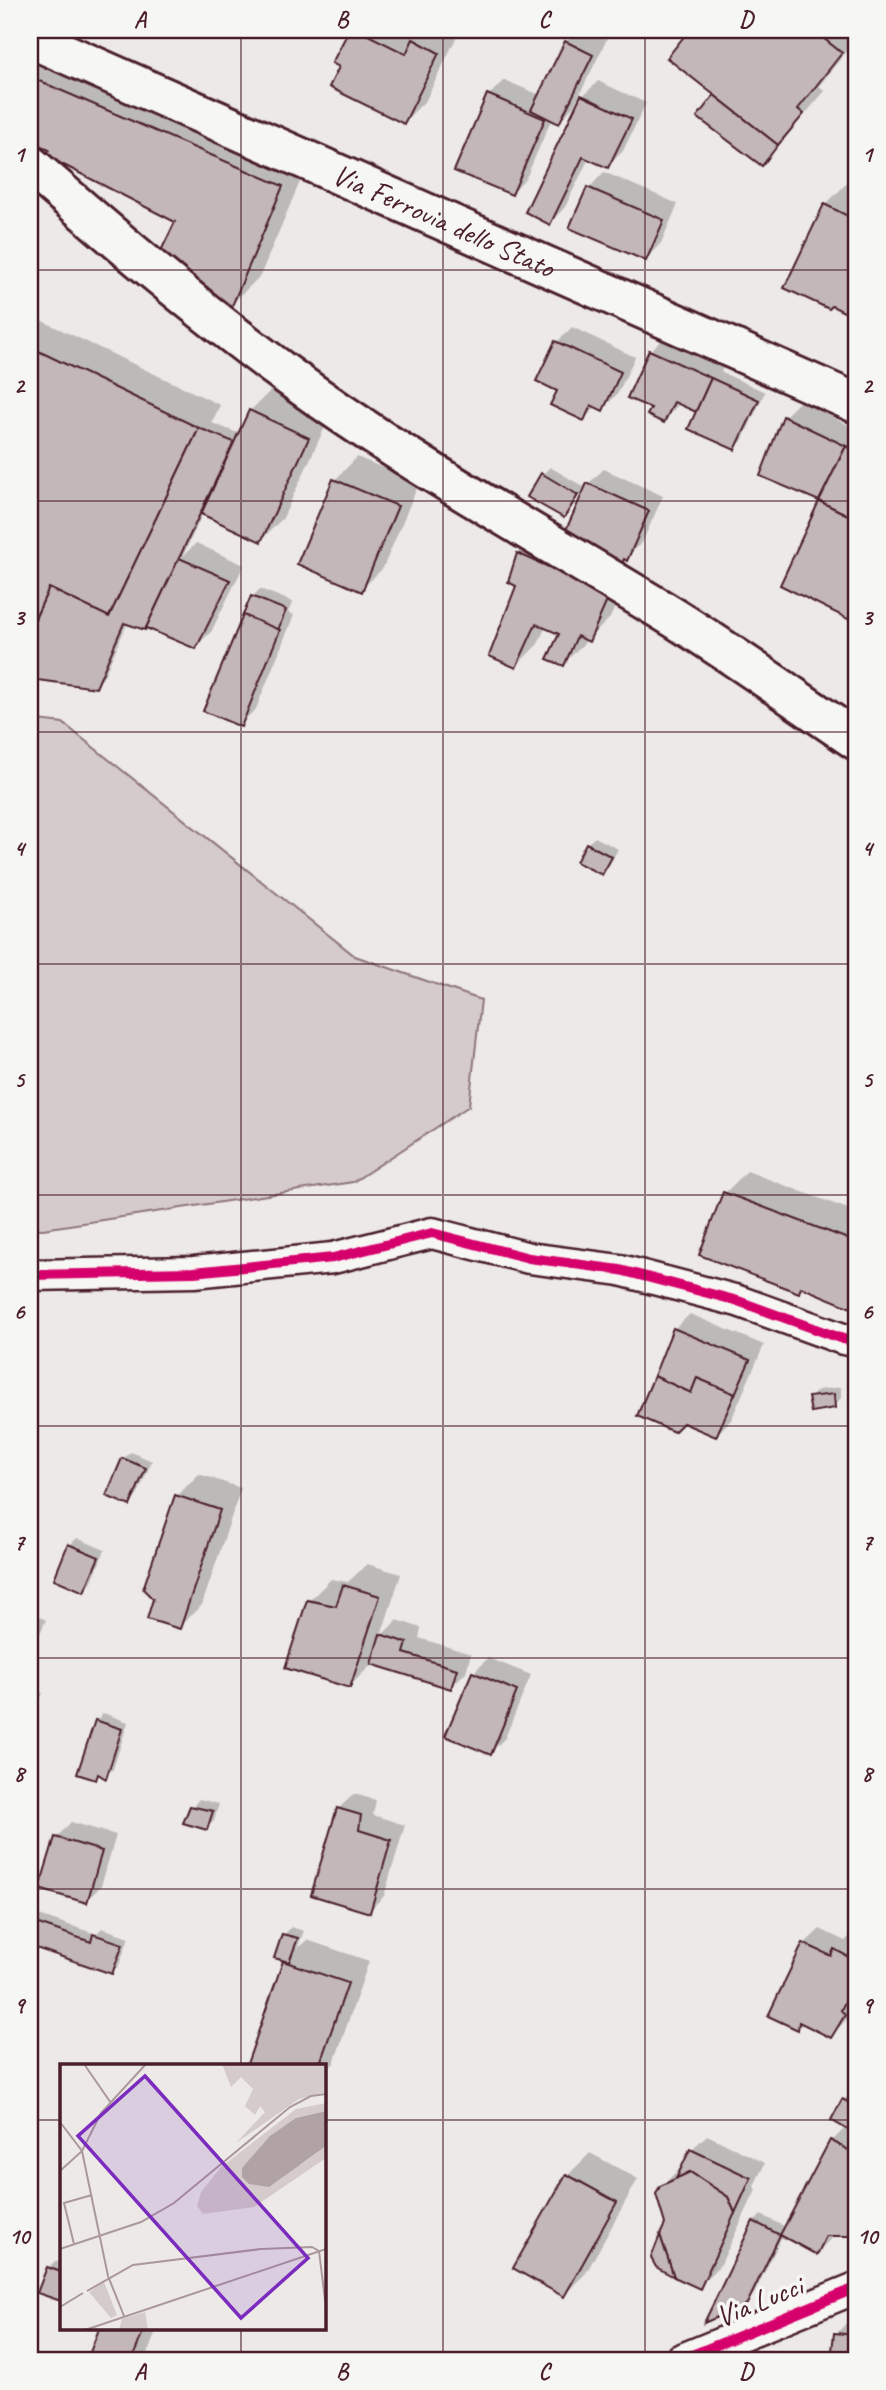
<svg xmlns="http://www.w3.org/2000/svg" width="886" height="2390" font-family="Caveat,sans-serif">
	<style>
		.green { fill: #d4cbca; stroke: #8f757a; stroke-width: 2 }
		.shadow { fill: #0003 }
		.building { fill: #c4b7b7; stroke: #4a1f2b; stroke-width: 2 }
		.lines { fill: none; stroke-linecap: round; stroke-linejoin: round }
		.street-casing { stroke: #4a1f2b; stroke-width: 35 }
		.secondary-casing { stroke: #4a1f2b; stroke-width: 44 }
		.street { stroke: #f6f6f2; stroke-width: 30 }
		.secondary { stroke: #f6f6f2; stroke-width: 38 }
		.cycleway-casing { stroke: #f6f6f2; stroke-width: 15 }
		.cycleway { stroke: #d6006c; stroke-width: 10 }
		.grid { fill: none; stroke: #4a1f2b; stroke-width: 2; stroke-opacity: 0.55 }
		.labels { text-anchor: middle; stroke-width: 7; stroke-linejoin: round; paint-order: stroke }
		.street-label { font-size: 30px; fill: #4a1f2b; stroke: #f6f6f2 }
		.inset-road { fill: none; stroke: #ab989b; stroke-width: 2 }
		.view { fill: #7b2cbf; fill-opacity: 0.15; stroke: #7b2cbf; stroke-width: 3.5 }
		.inset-edge { fill: none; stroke: #4a1f2b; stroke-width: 3.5 }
		.neatline { fill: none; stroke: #4a1f2b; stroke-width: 2.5 }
		.grid-label { font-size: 23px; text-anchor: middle; font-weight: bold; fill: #4a1f2b }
	</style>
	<rect width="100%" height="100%" fill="#ece9e6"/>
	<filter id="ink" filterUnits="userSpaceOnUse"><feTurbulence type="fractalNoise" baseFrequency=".0143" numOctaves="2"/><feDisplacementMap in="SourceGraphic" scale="14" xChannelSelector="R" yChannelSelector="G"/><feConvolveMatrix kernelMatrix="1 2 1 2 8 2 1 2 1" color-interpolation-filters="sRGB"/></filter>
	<g filter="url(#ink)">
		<path class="green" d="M30,719l33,4 292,233 126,44 -12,106 -116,76 -310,47 -13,-1z"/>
		<g class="shadow">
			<path d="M351,30h109l-34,70 -22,22 -70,-60z"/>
			<path d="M579,30h8l20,9 -33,67 -15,16 -7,-4 -26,60 -15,15 -22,-98 15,-15 36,15 26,-53z"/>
			<path d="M691,30h165v9l-37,47 6,5 -56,65 -69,-39 17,-22 -48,-38z"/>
			<path d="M30,57l280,101 -50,118 -28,28 -54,-83 -148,-83v-11l5,-12 -5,-3z"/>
			<path d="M598,81l48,22 -23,48 -15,15 -19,-8 -24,49 -15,16 33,-127z"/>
			<path d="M604,172l74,32 -17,39 -15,16 -74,-32 17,-39z"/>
			<path d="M847,183l9,5v128l-24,-12 -7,-99z"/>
			<path d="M30,315l190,90 -8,18 28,11 10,-23 22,-22 58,27 -47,102 -22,22 -58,-27 -20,43 13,-13 48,22 -33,67 -16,15 -48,-21 -2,2 -17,-6 -25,56 -8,8 -65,-8z"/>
			<path d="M572,327l63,30 -17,36 -15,16 -6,-3 -13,13 -25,-29 -2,-48z"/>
			<path d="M666,336l59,27 -4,9 44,20 -23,49 -7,7 -37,-37 -18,-8 -17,18 -10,-13 -3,-57z"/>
			<path d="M800,401l56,28v20l-2,-1 2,5v168l-74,-36 44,-92 -64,-18 22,-58z"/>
			<path d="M357,457l62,26 -36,85 -22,22 -62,-26 36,-84z"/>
			<path d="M550,467l34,20 -13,22 -7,7 -21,-42z"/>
			<path d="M604,469l59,27 -21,47 -21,19 -33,-78z"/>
			<path d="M540,532l91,39 -21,47 -47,46 -2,-31 -15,-7 -8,18 -22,22 2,-112z"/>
			<path d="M260,589l33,13 -5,10 6,3 -38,94 -16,15 12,-127z"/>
			<path d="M595,837l23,12 -9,17 -7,7 -15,-29z"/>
			<path d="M747,1171l109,41v96l-53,-21 -4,4 -74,-98z"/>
			<path d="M690,1314l74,31 -33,75 -15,15 -42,-106z"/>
			<path d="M841,1387v11l-7,8 -24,-8 8,-8z"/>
			<path d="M131,1452l21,9 -15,35 -7,8 -7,-45z"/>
			<path d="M199,1474l42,14 -39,117 -23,22 -2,-131z"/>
			<path d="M77,1538l28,12 -14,33 -7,7 -14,-45z"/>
			<path d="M367,1564l34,10 -20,62 16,-16 24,8 -2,10 52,16 -5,18 -15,15 -78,-24 -23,23 -41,-85 22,-22 17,3z"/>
			<path d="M30,1612l16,8 -16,35z"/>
			<path d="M488,1658l43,17 -26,63 -15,15 -17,-80z"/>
			<path d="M30,1687l13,6 -13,28z"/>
			<path d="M103,1713l25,9 -15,47 -8,7 -5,-3 -5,5 1,-57z"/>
			<path d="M354,1794l22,6 -3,15 32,10 -21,71 -15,15 -31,-102z"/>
			<path d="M199,1799l20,5 -5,17 -8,7 -14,-21z"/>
			<path d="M71,1822l45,13 -15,51 -15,15 -30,-63z"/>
			<path d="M33,1913l63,21 6,-6 27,9 -10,28 -7,7 -82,-28v-28z"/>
			<path d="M291,1927l13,4 -7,18 10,-9 62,21 -35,102 -10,10v-7h-65l-9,-3 36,-103 -2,-25z"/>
			<path d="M820,1929l25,12 6,-6 5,3v66l-10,16 -15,16 -27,-14 -6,6 6,-84z"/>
			<path d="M851,2093l5,2v135l-4,5h-17l-19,18 -33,-19 -29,60 -8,8 8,-80 7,-7 25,12 46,-86 14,-14 -2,-27z"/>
			<path d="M707,2135l58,28 -11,23 2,4 -35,74 -22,22 -38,-99 23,-23 7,-14z"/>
			<path d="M590,2153l48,26 -52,94 -22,22 4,-120z"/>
			<path d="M55,2261l6,2v36l-22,-7 9,-24z"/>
			<path d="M851,2318l5,1v41h-23l3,-26z"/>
			<path d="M100,2329h57l-12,31h-56z"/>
		</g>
		<g class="building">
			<path d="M349,30h9l48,24 7,-15 26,14 -35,71 -75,-37 10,-20 -7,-4z"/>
			<path d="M689,30h58l8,6 5,-6h53l29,23 -44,56 6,5 -26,31 -111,-87z"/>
			<path d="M565,41l28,14 -34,69 -28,-14z"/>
			<path d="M30,77l253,109 -51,120 -33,-12 -41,-37 17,-35 -129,-66 3,-6 -19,-10v-18l3,-6 -3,-2z"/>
			<path d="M487,94l58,25 -33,76 -58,-24z"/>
			<path d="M581,95l51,24 -24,49 -25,-11 -33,68 -25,-13z"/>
			<path d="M714,95l64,50 -16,21 -65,-49z"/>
			<path d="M587,187l77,33 -18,41 -77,-33z"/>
			<path d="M824,204l32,16v98l-24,-12 -3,3 -45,-21z"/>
			<path d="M555,341l66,31 -18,39 -12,-6 -7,16 -34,-16 7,-14 -21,-10z"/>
			<path d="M30,347l169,81 -90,189 -60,-29 -19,42z"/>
			<path d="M649,350l62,28 -15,34 -22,-10 -10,21 -17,-8 4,-7 -24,-10z"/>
			<path d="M711,378l48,22 -24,50 -47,-21z"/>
			<path d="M249,410l60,28 -48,104 -60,-28z"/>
			<path d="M783,416l63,30 -27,55 -59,-25z"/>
			<path d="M199,428l35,14 -89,188 -21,-7 -28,65 -66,-9v-49l19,-42 60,29z"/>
			<path d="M846,446l10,5v68l-37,-18z"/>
			<path d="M541,473l37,22 -14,23 -37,-21z"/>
			<path d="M333,479l65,27 -36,86 -65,-28z"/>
			<path d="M587,483l62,28 -22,50 -3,-2 -2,5 -57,-32z"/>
			<path d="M819,501l37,18v104l-76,-38z"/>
			<path d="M517,553l93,41 -21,48 -12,-6 -13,30 -17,-7 12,-25 -23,-10 -20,44 -27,-12 27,-70 -8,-4z"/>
			<path d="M179,558l51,22 -34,69 -50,-21z"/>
			<path d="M251,596l35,14 -8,20 -35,-15z"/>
			<path d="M243,615l37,15 -39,97 -38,-16z"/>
			<path d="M586,843l26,14 -10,18 -26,-13z"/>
			<path d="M723,1192l133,50v68l-55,-23 -2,6 -100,-38z"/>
			<path d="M673,1328l77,32 -15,34 -38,-16 -6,15 -37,-17z"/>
			<path d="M654,1376l37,17 6,-15 38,16 -19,43 -33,-14 -9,9 -37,-16z"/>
			<path d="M834,1394l1,14 -24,4 -3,-15z"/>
			<path d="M122,1458l24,10 -16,38 -24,-10z"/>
			<path d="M175,1495l45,15 -40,119 -33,-10 6,-20 -10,-10z"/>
			<path d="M68,1544l31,13 -15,35 -30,-13z"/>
			<path d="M343,1585l37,11 -30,92 -65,-20 22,-68 29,6z"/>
			<path d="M380,1634l27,9 -3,10 53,16 -6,20 -80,-25z"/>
			<path d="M472,1672l45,19 -26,64 -46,-19z"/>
			<path d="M95,1720l27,9 -16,50 -8,-5 -2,6 -19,-6z"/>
			<path d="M190,1806l23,5 -6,19 -24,-7z"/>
			<path d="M337,1808l24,7 -2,15 32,10 -21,73 -59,-18z"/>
			<path d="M55,1837l47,14 -15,52 -48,-14z"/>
			<path d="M30,1921l61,21 2,-8 30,10 -11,30 -82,-28z"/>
			<path d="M282,1934l16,4 -9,24 -15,-4z"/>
			<path d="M803,1943l28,13 3,-7 13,7 9,10v13l-15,31 4,5 -14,23 -32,-16 -1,8 -30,-14z"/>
			<path d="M283,1961l65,22 -29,83h-65l-7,-2z"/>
			<path d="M842,2099l14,7v10l-6,15 -19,-11z"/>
			<path d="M830,2140l26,14v75l-4,7h-26l-9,19 -37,-20z"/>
			<path d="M690,2149l61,29 -16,35 -7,-16 -38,-25 -14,7z"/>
			<path d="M690,2172l38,25 7,16 -35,76 -26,-12 -14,-42 5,-11 -9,-30 4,-8z"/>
			<path d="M566,2174l51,28 -53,95 -51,-29z"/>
			<path d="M753,2221l27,14 -33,69 -43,19z"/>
			<path d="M660,2235l14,42 -18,-10 -5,-9z"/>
			<path d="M47,2267l14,5v29l-24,-8z"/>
			<path d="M99,2329h45l-12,31h-45z"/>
			<path d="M834,2333l22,2v25h-25z"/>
		</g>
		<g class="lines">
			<g class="street-casing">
				<g id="street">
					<path d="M30,1275l164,-3 139,-14 99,-25 97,25 91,12 118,31 105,38 13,2"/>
					<path d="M680,2360l176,-72"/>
				</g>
			</g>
			<g class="secondary-casing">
				<g id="secondary">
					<path id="s1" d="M30,38l826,365"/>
					<path d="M30,165c83,72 168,145 257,210 120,88 250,159 376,236 66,40 129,86 193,129"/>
				</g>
			</g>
			<use href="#street" class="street"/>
			<use href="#secondary" class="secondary"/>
			<g class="cycleway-casing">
				<g id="cycleway">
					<path d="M30,1275l164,-3 139,-14 99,-25 97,25 91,12 118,31 105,38 13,2"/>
					<path d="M680,2360l176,-72"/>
				</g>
			</g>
			<use href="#cycleway" class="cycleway"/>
		</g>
	</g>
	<path class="grid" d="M241,30v2036M443,30v2330M645,30v2330M30,270h826M30,501h826M30,732h826M30,964h826M30,1195h826M30,1426h826M30,1658h826M30,1889h826M30,2120h31M324,2120h532M241,2329v31"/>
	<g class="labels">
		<g class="street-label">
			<text dy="10" stroke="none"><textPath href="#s1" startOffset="452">Via Ferrovia dello Stato</textPath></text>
			<text transform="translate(759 2301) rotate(-22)" y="10">Via Lucci</text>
		</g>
	</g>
	<g transform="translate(60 2064)">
		<rect width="266" height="266" fill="#ece9e6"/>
		<path d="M162,0h104v28l-27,7 -63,44 29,-31 -5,-6 -5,9 -10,-9 8,-17 -12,-12 -10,10zM266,39v8l-30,7 4,47 26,-19v12l-72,49 -51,7 -6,-8 4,-14 20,-25 75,-58zM44,218l13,33 -6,3 -22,-26zM85,248l3,18h-29l3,-11z" fill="#d4cbca"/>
		<path d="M266,47v35l-57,41 -20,-3 -7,-7v-9l28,-32 26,-18z" fill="#b1a2a3"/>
		<path class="inset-road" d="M24,0l27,39M0,58l22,29 26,125 16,40M0,107l22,-20 19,-38 45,-49M14,180l-10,-41 28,-8M0,185l81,-27 33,-19 116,-96 21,-11 15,-2M259,187l7,57M27,227l46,-26 128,-16 51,-2 7,4M0,243l23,-14M25,266l241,-81"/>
		<path class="view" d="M85,12l163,182 -67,60 -163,-182z"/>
		<rect width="266" height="266" class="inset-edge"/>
	</g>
	<rect width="886" height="2390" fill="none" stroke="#f6f6f2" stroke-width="77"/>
	<rect x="38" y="38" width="810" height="2314" class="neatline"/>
	<g class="grid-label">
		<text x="140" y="27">A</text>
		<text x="342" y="27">B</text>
		<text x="544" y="27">C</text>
		<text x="746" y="27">D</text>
		<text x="19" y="162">1</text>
		<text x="867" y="162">1</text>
		<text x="19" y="393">2</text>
		<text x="867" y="393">2</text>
		<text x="19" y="625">3</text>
		<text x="867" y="625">3</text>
		<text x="19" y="856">4</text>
		<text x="867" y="856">4</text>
		<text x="19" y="1087">5</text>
		<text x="867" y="1087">5</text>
		<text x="19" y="1319">6</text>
		<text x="867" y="1319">6</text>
		<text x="19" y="1550">7</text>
		<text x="867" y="1550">7</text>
		<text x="19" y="1781">8</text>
		<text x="867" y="1781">8</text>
		<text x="19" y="2013">9</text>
		<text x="867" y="2013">9</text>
		<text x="19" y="2244">10</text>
		<text x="867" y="2244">10</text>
		<text x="140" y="2379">A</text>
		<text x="342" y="2379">B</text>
		<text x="544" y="2379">C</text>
		<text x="746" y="2379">D</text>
	</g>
</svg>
